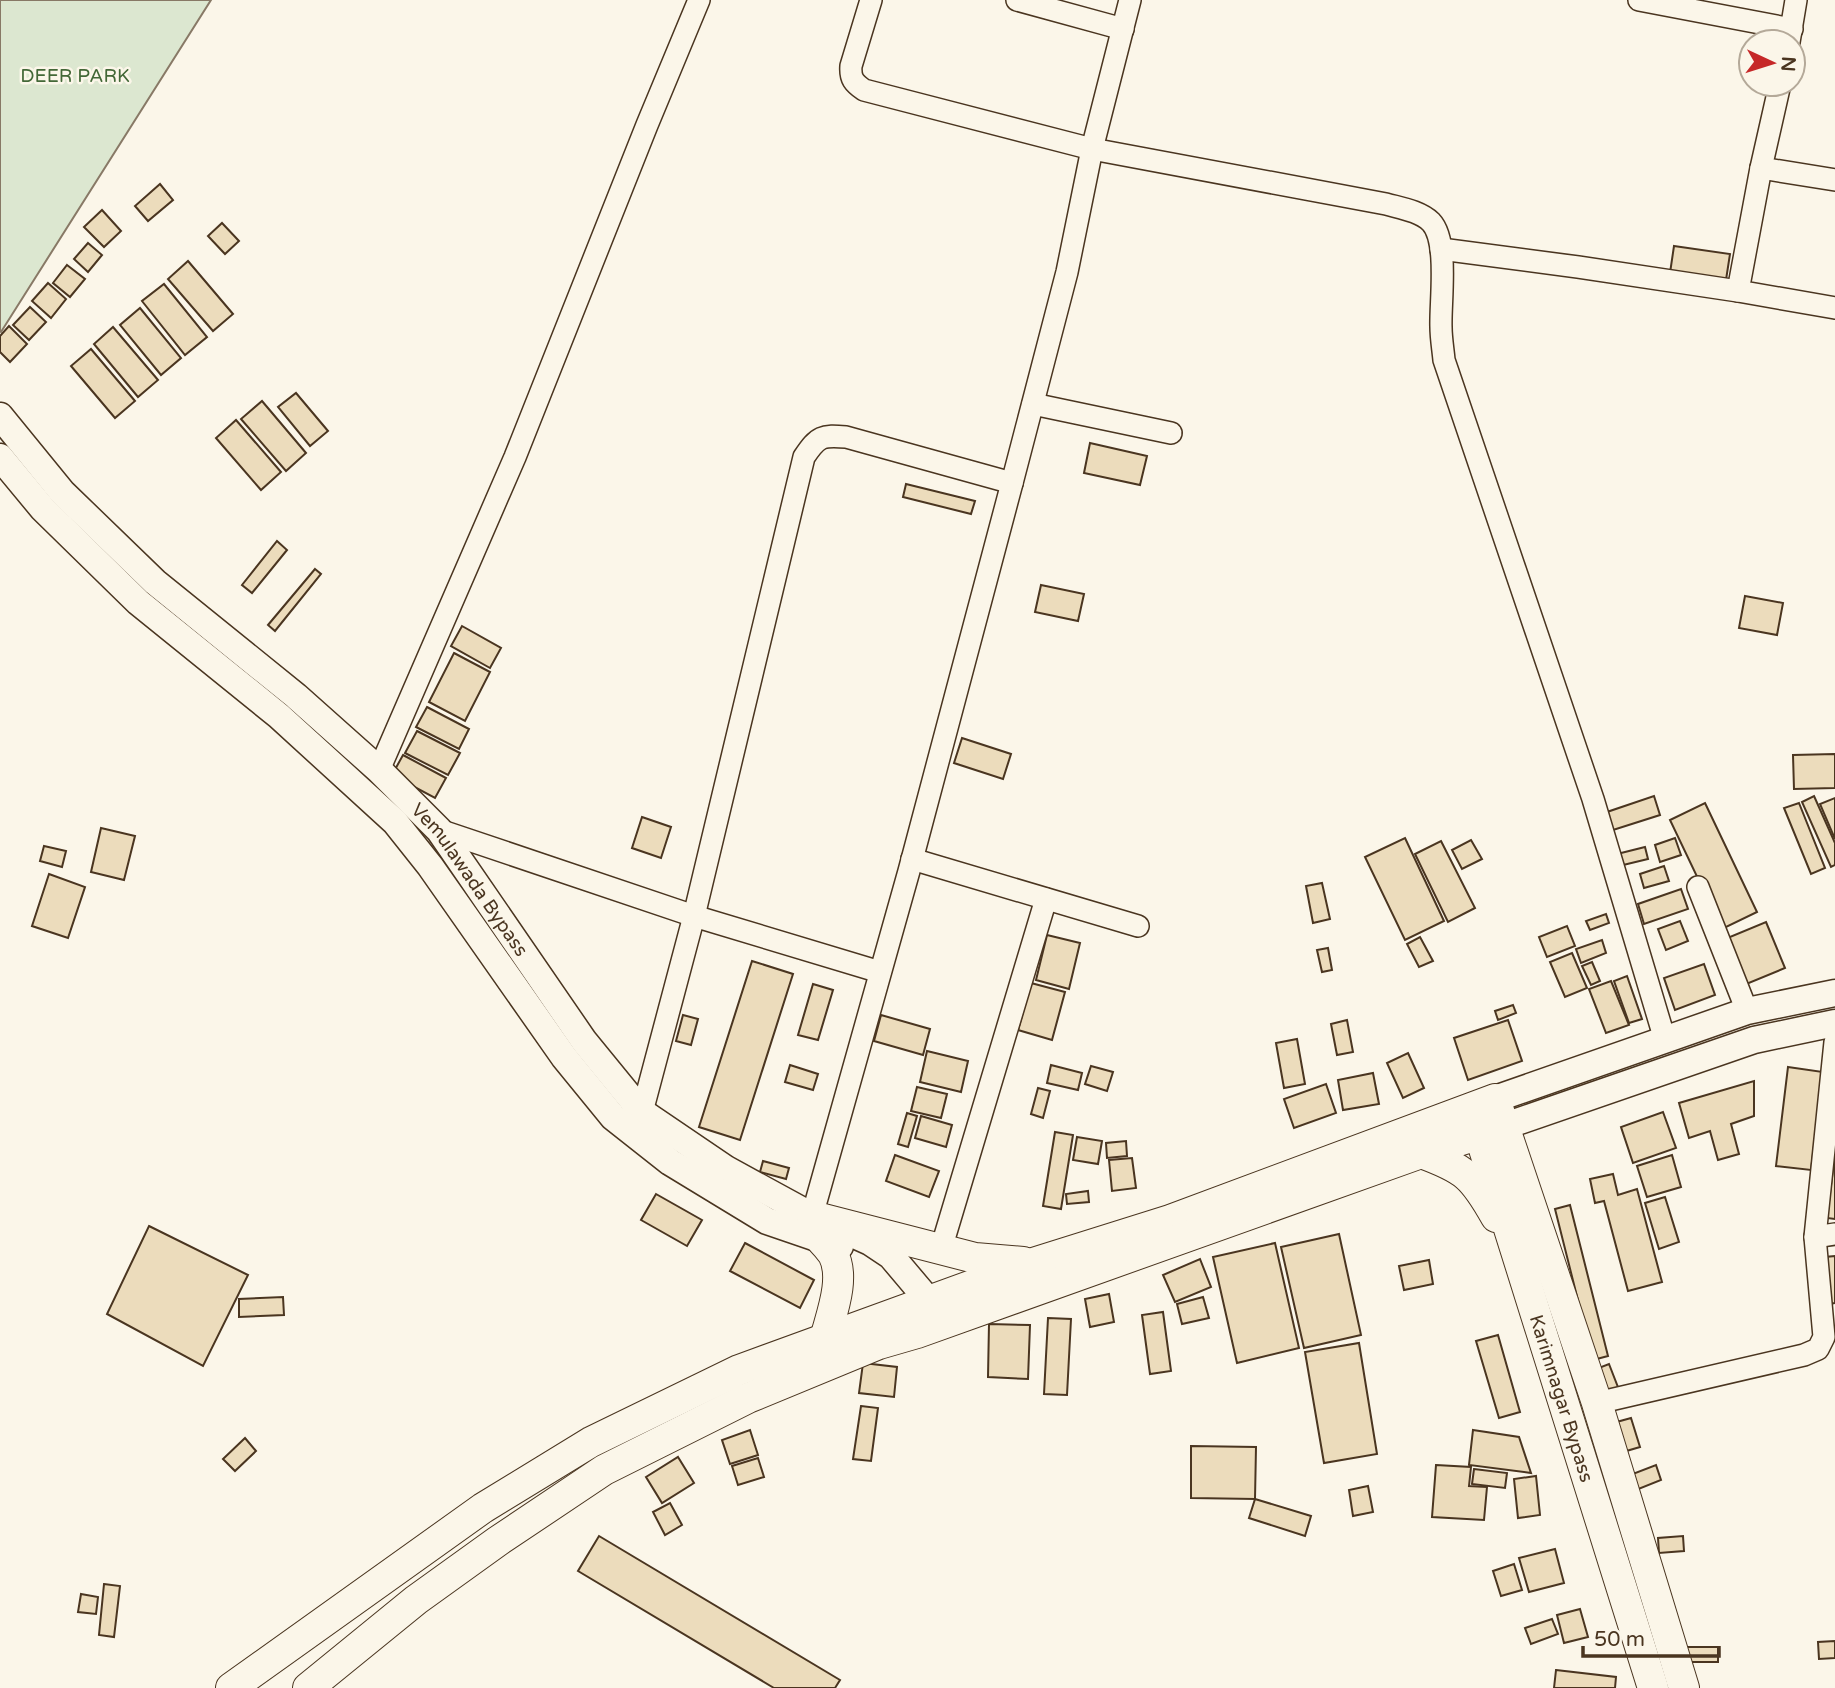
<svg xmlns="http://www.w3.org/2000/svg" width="1835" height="1688" font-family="'Varela Round',sans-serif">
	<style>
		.green { fill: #dce7d0; stroke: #887966; stroke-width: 2 }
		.building { fill: #ecdcbc; stroke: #4a3520; stroke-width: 2 }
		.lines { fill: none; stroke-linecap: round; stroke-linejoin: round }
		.minor-casing { stroke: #4a3520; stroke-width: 24 }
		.major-casing { stroke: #4a3520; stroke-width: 29 }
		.highway-casing { stroke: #4a3520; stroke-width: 32 }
		.minor { stroke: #fbf6e9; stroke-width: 21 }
		.major { stroke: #fbf6e9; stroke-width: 26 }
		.highway { stroke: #fbf6e9; stroke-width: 30 }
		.labels { text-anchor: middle; stroke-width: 5; stroke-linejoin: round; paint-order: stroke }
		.park-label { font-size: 19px; fill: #436837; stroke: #fbf6e9 }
		.street-label { font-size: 19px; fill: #4a3520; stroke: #fbf6e9 }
	</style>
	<rect width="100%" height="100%" fill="#fbf6e9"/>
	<path class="green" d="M0,0h211l-210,332 -1,-1z"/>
	<g class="building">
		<path d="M160,184l13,16 -25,21 -13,-15z"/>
		<path d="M102,210l19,21 -17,16 -20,-20z"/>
		<path d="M222,223l17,18 -14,13 -17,-18z"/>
		<path d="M88,243l14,12 -14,17 -14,-13z"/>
		<path d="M1674,246l56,8 -4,26 -56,-7z"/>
		<path d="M188,261l45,53 -20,17 -45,-52z"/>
		<path d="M67,265l18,14 -15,18 -17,-14z"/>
		<path d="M48,283l18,16 -15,19 -19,-17z"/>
		<path d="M164,284l43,53 -22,18 -43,-54z"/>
		<path d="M30,307l16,15 -17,18 -16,-15z"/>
		<path d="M140,308l41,50 -20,17 -41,-50z"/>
		<path d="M9,326l18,18 -17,18 -10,-10v-16z"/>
		<path d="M113,327l45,53 -20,17 -44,-53z"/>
		<path d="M91,349l44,52 -20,17 -44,-52z"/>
		<path d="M296,393l32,38 -18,15 -32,-39z"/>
		<path d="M262,401l44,52 -20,18 -45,-52z"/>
		<path d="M236,420l45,52 -20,18 -45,-52z"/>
		<path d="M1090,443l57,13 -7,29 -56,-12z"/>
		<path d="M906,484l69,17 -4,13 -68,-17z"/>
		<path d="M277,541l10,9 -35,43 -10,-8z"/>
		<path d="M315,569l6,5 -46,57 -7,-6z"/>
		<path d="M1041,585l43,9 -6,27 -43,-9z"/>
		<path d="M1745,596l38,7 -6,32 -38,-7z"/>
		<path d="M462,626l39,22 -11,20 -39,-22z"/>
		<path d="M454,653l36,19 -25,49 -36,-19z"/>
		<path d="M427,707l42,22 -10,20 -43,-22z"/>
		<path d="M417,731l43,22 -12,22 -43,-22z"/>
		<path d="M962,738l49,16 -8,25 -49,-16z"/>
		<path d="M1835,754v34l-41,1 -1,-34z"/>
		<path d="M403,755l43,23 -11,20 -43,-23z"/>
		<path d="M1654,796l6,19 -47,15 -6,-18z"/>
		<path d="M1814,796l21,47v22l-4,2 -29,-65z"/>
		<path d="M1835,798v41l-15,-35z"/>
		<path d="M1705,803l52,109 -35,17 -52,-109z"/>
		<path d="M1799,803l26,65 -14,6 -27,-66z"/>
		<path d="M642,817l29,10 -10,31 -29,-10z"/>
		<path d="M101,828l34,8 -11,44 -33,-8z"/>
		<path d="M1405,838l39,83 -39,19 -40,-83z"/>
		<path d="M1675,838l6,17 -21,7 -5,-17z"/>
		<path d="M1471,840l11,19 -20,10 -10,-19z"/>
		<path d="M1441,841l34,67 -27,14 -33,-68z"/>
		<path d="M44,846l22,5 -4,16 -22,-6z"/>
		<path d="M1645,847l3,12 -29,7 -2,-12z"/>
		<path d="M1664,866l5,15 -25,7 -4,-14z"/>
		<path d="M49,874l36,13 -17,51 -36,-12z"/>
		<path d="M1322,883l8,36 -17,4 -7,-37z"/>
		<path d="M1681,889l7,20 -44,15 -6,-20z"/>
		<path d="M1606,914l3,9 -19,7 -4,-9z"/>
		<path d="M1680,921l8,20 -22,9 -8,-21z"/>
		<path d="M1766,922l19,46 -41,17 -19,-46z"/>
		<path d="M1567,926l8,20 -28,11 -8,-20z"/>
		<path d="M1047,935l33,8 -11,46 -33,-9z"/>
		<path d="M1420,937l13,24 -14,6 -12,-23z"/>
		<path d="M1602,940l4,13 -25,10 -5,-14z"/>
		<path d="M1328,948l4,22 -10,2 -5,-22z"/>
		<path d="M1572,953l15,35 -22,9 -15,-35z"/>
		<path d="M752,961l41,13 -53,166 -41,-13z"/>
		<path d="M1592,962l8,19 -9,4 -9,-19z"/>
		<path d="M1704,964l11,31 -40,15 -11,-32z"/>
		<path d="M1627,976l15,43 -13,4 -15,-42z"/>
		<path d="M1611,981l18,44 -23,8 -17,-44z"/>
		<path d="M1031,983l34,9 -13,48 -34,-10z"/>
		<path d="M813,984l20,6 -15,50 -20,-5z"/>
		<path d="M1513,1005l3,8 -18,7 -3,-9z"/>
		<path d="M683,1015l15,4 -7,26 -15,-4z"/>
		<path d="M881,1015l49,14 -7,26 -49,-14z"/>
		<path d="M1347,1020l6,32 -16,3 -6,-31z"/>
		<path d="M1508,1020l14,41 -54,19 -14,-42z"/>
		<path d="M1297,1039l8,45 -21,4 -8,-45z"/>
		<path d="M927,1051l41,10 -7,31 -41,-10z"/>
		<path d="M1408,1053l16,35 -21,10 -16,-35z"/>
		<path d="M790,1065l28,9 -5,16 -28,-8z"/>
		<path d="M1051,1065l31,8 -4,17 -31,-7z"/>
		<path d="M1091,1066l22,6 -6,19 -22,-7z"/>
		<path d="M1788,1067l35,5 -12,98 -35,-4z"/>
		<path d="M1373,1073l6,31 -36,6 -5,-30z"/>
		<path d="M1754,1081v35l-23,8 8,30 -21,6 -8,-29 -21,7 -10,-35z"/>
		<path d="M1326,1084l10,29 -42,15 -10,-29z"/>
		<path d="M917,1087l30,7 -6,24 -30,-7z"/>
		<path d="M1038,1088l12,3 -7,27 -12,-4z"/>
		<path d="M1663,1112l13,36 -43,15 -12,-36z"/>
		<path d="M907,1113l10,3 -9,31 -10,-3z"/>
		<path d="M921,1116l31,9 -6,22 -31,-9z"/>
		<path d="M1055,1132l18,3 -12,74 -18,-3z"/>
		<path d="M1077,1137l25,4 -4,23 -25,-4z"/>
		<path d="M1126,1141l1,15 -20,2 -1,-15z"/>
		<path d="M1835,1153v66l-8,-1z"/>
		<path d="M895,1155l44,16 -10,26 -43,-16z"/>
		<path d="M1672,1155l9,32 -34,10 -10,-31z"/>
		<path d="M1132,1158l4,30 -24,3 -3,-31z"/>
		<path d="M763,1161l26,7 -3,11 -26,-7z"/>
		<path d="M1613,1174l5,21 19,-6 25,93 -34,9 -24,-90 -9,2 -5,-24z"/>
		<path d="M1088,1191l1,11 -22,2 -1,-10z"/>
		<path d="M656,1194l46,26 -15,26 -46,-26z"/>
		<path d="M1665,1197l14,45 -20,7 -14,-46z"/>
		<path d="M1570,1205l38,151 -15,4 -38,-151z"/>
		<path d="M149,1226l99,49 -45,91 -96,-52z"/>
		<path d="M1339,1234l22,101 -57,13 -23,-101z"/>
		<path d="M745,1243l69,37 -14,28 -70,-37z"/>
		<path d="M1275,1243l24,105 -62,15 -24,-106z"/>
		<path d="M1835,1256v47l-5,1 -5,-47z"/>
		<path d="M1200,1259l11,28 -36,15 -12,-27z"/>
		<path d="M1429,1260l4,24 -29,6 -5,-24z"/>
		<path d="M1109,1294l5,28 -24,5 -5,-28z"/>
		<path d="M283,1297l1,18 -45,2v-18z"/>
		<path d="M1203,1297l6,21 -27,6 -5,-20z"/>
		<path d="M1163,1312l8,59 -21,3 -8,-59z"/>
		<path d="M1048,1318l23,1 -4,76 -23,-1z"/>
		<path d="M989,1324l41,1 -2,54 -40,-2z"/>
		<path d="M1498,1335l22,77 -21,6 -23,-77z"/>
		<path d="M1359,1343l18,111 -53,9 -19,-111z"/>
		<path d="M863,1363l34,4 -3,30 -35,-4z"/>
		<path d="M1609,1364l12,31 -13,5 -12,-31z"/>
		<path d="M861,1406l17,2 -7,53 -18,-2z"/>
		<path d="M1631,1418l9,29 -17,5 -10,-29z"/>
		<path d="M750,1430l8,25 -28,9 -8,-24z"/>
		<path d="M1473,1430l46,7 12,36 -62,-8z"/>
		<path d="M245,1438l11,13 -21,20 -12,-12z"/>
		<path d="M1191,1446l65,1 -1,52 -64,-1z"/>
		<path d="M678,1457l16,26 -32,20 -16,-26z"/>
		<path d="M758,1458l6,19 -26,8 -6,-19z"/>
		<path d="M1436,1465l35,2 -2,19 18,1 -3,33 -52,-3z"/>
		<path d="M1656,1465l5,15 -25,10 -6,-15z"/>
		<path d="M1474,1469l33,4 -2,15 -33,-4z"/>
		<path d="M1536,1476l4,39 -22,3 -4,-39z"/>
		<path d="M1368,1486l5,26 -20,4 -4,-26z"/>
		<path d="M1255,1499l56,17 -6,20 -56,-18z"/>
		<path d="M670,1503l12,22 -17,10 -12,-23z"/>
		<path d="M599,1536l241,144 -5,8h-61l-196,-117z"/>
		<path d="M1683,1536l1,15 -25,2 -1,-15z"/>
		<path d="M1555,1549l9,34 -35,9 -10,-34z"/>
		<path d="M1514,1564l8,26 -21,6 -8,-25z"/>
		<path d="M104,1584l16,2 -6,51 -15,-2z"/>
		<path d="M81,1594l17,3 -2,17 -18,-2z"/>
		<path d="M1580,1609l8,28 -24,6 -7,-28z"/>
		<path d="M1552,1619l6,15 -27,10 -6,-16z"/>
		<path d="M1835,1641v17l-16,1 -1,-17z"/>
		<rect x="1686" y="1647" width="32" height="15"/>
		<path d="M1556,1670l60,7 -1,11h-61z"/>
	</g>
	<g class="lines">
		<g class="minor-casing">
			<g id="minor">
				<path d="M871,0l-20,66c-1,13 3,17 13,24l228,59 294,55c14,4 34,7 45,18 18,19 9,80 10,105 0,11 2,22 3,33l149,439 72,241"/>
				<path d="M1017,0l106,29"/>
				<path d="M1639,0l153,29"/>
				<path d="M1789,42l7,-42"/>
				<path d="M1761,168l19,-84"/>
				<path d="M1835,180l-74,-12 -23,123 97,17"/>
				<path d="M1441,249l137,18 160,24"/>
				<path d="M1033,404l138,29"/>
				<path d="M379,770l136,-313 132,-332 52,-125"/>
				<path d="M439,830l255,86 186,56"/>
				<path d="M912,859l226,67"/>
				<path d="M1698,887l49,124"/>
				<path d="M1835,1042l-20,195 20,-3"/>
				<path d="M642,1112l52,-196 110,-459c14,-21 18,-22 42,-20l166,46"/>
				<path d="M812,1216l97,-345 103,-388 55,-211 25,-123 38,-149"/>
				<path d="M941,1249l105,-350"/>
				<path d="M1597,1403l207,-48 14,-6 6,-12 -9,-100"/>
			</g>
		</g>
		<g class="major-casing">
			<g id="major">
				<path id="s1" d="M0,416l62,76 93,90 141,114 83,74 60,60 145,211 58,71 84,57 86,47 58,26 21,14 38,45 6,17"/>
				<path d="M0,457l43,52 95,93 141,114 116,106 35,44 134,191 49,60 57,45 97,59 73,25"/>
				<path d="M1495,1099l252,-88 88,-18"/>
				<path d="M1505,1126l249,-86 81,-17"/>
			</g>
		</g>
		<g class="highway-casing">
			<g id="highway">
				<path id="s2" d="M1473,1114l180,574"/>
				<path d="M1421,1153c44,16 52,23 75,64"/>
				<path d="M812,1216l163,42 48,4"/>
				<path d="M822,1241c4,4 8,9 11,13 13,24 -2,61 -8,85"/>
				<path d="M231,1688l252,-180 108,-66 148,-72 294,-107 137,-43 325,-121 102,304 87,285"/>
				<path d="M308,1688l108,-88 82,-59 106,-71 144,-72 131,-54 38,-11 504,-180 84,-27"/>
			</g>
		</g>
		<use href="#minor" class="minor"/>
		<use href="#major" class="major"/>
		<use href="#highway" class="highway"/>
	</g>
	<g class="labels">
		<g class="park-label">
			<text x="75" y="82">DEER PARK</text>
		</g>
		<g class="street-label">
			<text dy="7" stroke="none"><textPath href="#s1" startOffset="663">Vemulawada Bypass</textPath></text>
			<text dy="7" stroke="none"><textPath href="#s2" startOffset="298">Karimnagar Bypass</textPath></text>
		</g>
	</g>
	<g transform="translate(1772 63) rotate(94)"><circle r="33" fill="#fbf6e9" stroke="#b4a999" stroke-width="2"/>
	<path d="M0-5L12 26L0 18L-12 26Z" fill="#c62828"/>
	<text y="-10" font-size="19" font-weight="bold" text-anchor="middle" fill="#4a3520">N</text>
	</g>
	<path d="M1583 1646v10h136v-10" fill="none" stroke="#4a3520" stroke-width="3.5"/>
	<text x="1594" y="1646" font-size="21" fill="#4a3520" stroke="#fbf6e9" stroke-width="5" paint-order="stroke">50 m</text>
</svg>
